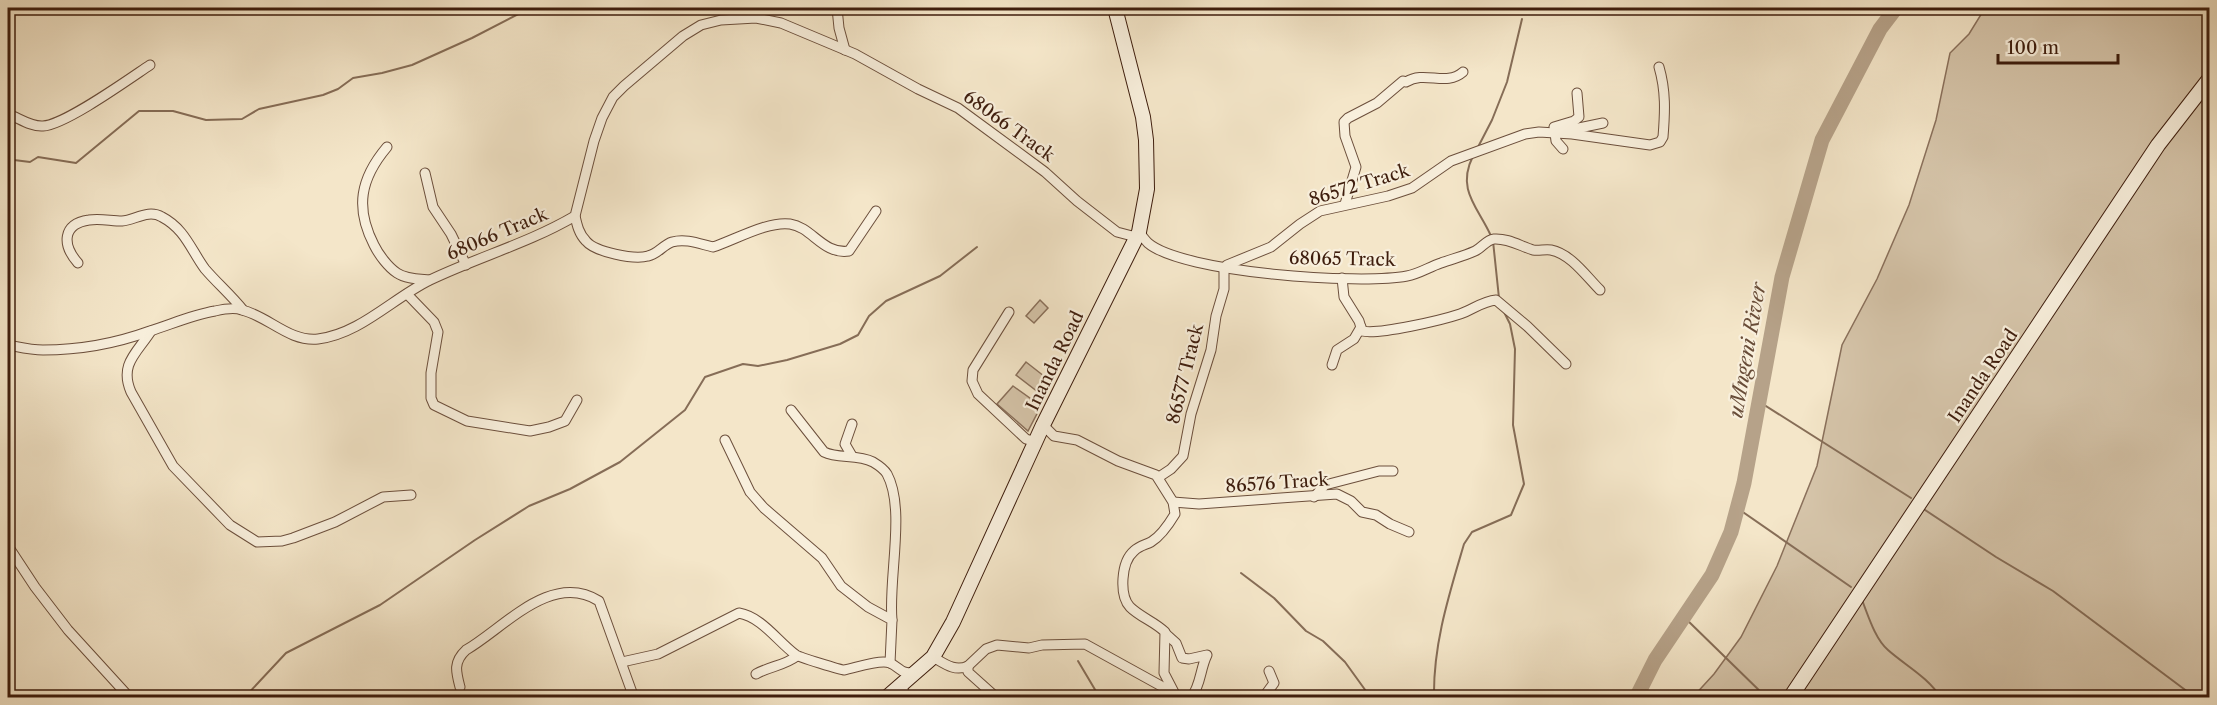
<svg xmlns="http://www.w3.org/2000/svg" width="2217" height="705" font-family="'Libre Caslon Text',serif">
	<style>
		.green { fill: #d5c4a9; stroke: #8a705b; stroke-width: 1.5 }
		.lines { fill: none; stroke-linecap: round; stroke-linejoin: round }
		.stream { stroke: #866d57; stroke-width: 2 }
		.river { stroke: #b6a289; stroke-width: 15 }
		.street-casing { stroke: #6c4f3c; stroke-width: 11 }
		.secondary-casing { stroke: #3e1d0d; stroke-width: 16 }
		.street { stroke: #f8efdc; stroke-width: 9 }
		.secondary { stroke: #f8efdc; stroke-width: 14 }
		.labels { text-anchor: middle; stroke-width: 4.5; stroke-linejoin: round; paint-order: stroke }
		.street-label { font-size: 18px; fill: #3e1d0d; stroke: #f8efdc }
		.water-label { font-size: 20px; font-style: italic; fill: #684c38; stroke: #f8efdc }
	</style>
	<rect width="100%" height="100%" fill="#f4e6c9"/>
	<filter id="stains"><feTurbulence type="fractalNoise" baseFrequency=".00333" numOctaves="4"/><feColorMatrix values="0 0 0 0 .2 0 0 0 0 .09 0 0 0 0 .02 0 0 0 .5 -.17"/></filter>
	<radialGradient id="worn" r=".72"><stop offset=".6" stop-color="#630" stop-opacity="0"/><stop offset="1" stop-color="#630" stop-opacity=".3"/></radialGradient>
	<g class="green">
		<path d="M1985,8h224v689l-517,1 22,-24 27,-37 36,-71 40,-100 25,-121 35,-66 32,-74 27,-85 14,-67 19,-19z"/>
		<path d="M1040,300l8,8 -14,15 -8,-7z"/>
		<path d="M1026,362l23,18 -11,12 -22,-17z"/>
		<path d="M1013,386l28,20 -13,25 -31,-27z"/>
	</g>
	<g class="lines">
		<g class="stream">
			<path d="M1477,149l15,-29 15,-38 15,-63"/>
			<path d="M8,156l6,4 16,2 8,-5 38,6 63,-52h34l33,9 36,-1 17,-10 64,-14 15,-6 15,-11 29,-5 30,-8 60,-27 58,-30"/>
			<path d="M1473,156c-17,34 5,51 18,80"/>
			<path d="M1493,241l6,57"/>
			<path d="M1758,401l153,97"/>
			<path d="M1737,508l114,79"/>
			<path d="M1922,508l74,49 57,34 143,107"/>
			<path d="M1241,573l33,25 32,33 17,10 22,21 26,36"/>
			<path d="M1862,600c6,15 13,39 26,50 18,16 40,27 53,48"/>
			<path d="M1684,617l83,81"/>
			<path d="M1078,661l22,37"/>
			<path d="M244,698l42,-45 94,-48 95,-65 54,-34 41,-17 50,-27 65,-52 20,-33 38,-13 15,2 29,-6 53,-16 18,-9 11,-19 17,-15 54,-25 37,-29"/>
			<path d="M1434,698c-1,-54 15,-103 30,-154l8,-12 39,-17 13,-31 -11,-59 2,-76 -5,-25 -6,-12"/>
		</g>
		<path class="river" d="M1636,698l19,-38 57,-85 19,-43 13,-49 38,-206 40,-137 58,-111 16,-21"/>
		<g class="street-casing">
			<g id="street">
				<path d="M837,8l2,20 6,22"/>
				<path d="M8,114c11,4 23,13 35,12 22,-1 86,-47 107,-61"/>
				<path d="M1554,127l20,-6 5,-4 -2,-24"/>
				<path d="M387,147c-27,32 -32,61 -13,98 5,10 14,22 23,28 9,6 22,6 32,7"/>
				<path d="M1563,149l-7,-8 -1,-8 48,-10"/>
				<path d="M425,173l8,34 18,27 15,31"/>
				<path d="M1345,204l11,-37 -11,-31 -1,-14 4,-4 29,-15 26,-22 3,1c19,-12 40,5 57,-10"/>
				<path d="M575,216c2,9 4,18 11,25 9,11 48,19 62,15 10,-2 15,-11 24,-14 14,-4 28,2 41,5 22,-7 54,-26 77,-23 22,3 33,31 59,27l27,-40"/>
				<path d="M1139,232c3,4 6,8 9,11 35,30 212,42 259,33 12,-2 22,-9 34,-13 11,-4 23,-7 34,-12 7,-3 11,-11 19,-12 14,-1 26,7 39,11 6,1 12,-1 18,0 20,4 35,26 49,40"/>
				<path d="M78,263c-16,-18 -16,-39 11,-43 11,-2 22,1 33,1 13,-1 26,-12 40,-4 23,12 29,33 43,52 12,14 26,26 38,41"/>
				<path d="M1342,278l2,19 15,24 3,10c17,4 80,-11 98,-17 12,-4 23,-13 36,-14l31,26 39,38"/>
				<path d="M407,294l27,28 4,10 -7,41v25l3,7 33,16 63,10 19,-4 16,-6 12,-21"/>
				<path d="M1009,312l-36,58 -1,11 6,13 48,45 10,3"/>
				<path d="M151,331c-14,22 -32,33 -20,61l42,74 57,59 27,17 25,-1 11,-3 42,-16 48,-25 28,-2"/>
				<path d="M8,345c11,2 23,5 35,5 36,0 74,-7 107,-19 22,-7 42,-16 65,-20 9,-2 19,-4 27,-1 26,6 47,32 76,29 42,-5 75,-41 112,-59 48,-23 99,-37 145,-64l19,-75 8,-23 11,-21 11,-11 59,-50 18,-11 20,-5 35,-2 25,5 74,31 63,35 40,19 87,64 32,29 40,31 19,5"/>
				<path d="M1332,365l5,-15 17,-11 7,-12"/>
				<path d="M791,410l33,42c14,7 33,2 49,10 5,3 11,7 14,12 19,35 1,105 5,146"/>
				<path d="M852,424l-7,20 7,12"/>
				<path d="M1043,425l11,11 23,4 41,21 38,14 17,27 2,12c-6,10 -14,22 -24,28 -6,3 -12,4 -17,9 -13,11 -15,44 -4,56 10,10 25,15 35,25l-1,41 13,25"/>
				<path d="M725,440l25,52 14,16 58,50 19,28 27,21 24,13 -2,43"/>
				<path d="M1159,477l12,-8 12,-13 8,-42 20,-64 5,-34 8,-27v-21l3,-3 44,-18 29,-23 20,-13 68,-15 24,-8 39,-27 74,-27 14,-2 33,2 78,11 10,-3 3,-5c2,-25 3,-46 -4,-70"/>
				<path d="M1314,497l11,-12 54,-14h14"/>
				<path d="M1173,502l26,2 138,-10 14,7 11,11 14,3 14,9 19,8"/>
				<path d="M8,546l27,41 33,43 62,68"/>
				<path d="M1166,634l10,9 6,15 7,1 18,-4c-7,14 -6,30 -16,43"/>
				<path d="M933,657c12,7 22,15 35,9v6l29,26"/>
				<path d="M622,662l36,-8 81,-41c23,4 39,29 57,42 3,2 45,15 48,15 11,-2 36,-11 46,-7 11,5 10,11 25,10"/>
				<path d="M968,666l18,-17 11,-4 32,3 13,-3 43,-1 78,43 8,8"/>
				<path d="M756,674c14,-8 28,-8 41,-18"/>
				<path d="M902,685l3,13"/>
				<path d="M460,687c-4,-15 -7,-25 6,-37 38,-22 85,-79 133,-49l35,97"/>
				<path d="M1263,698l11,-15 -5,-12"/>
			</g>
		</g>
		<g class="secondary-casing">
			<g id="secondary">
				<path d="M886,698l47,-41 20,-35 90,-197 96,-193 8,-43 -1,-49 -3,-23 -28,-109"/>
				<path d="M1790,698l368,-553 52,-67"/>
			</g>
		</g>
		<use href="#street" class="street"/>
		<use href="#secondary" class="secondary"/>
	</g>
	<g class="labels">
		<g class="street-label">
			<text transform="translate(1009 126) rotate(36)" y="6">68066 Track</text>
			<text transform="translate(1359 185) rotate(-17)" y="6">86572 Track</text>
			<text transform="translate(497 234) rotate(-23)" y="6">68066 Track</text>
			<text transform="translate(1342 259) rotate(1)" y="6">68065 Track</text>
			<text transform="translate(1055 361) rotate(-64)" y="6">Inanda Road</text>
			<text transform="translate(1185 374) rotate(-76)" y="6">86577 Track</text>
			<text transform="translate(1983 376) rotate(-56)" y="6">Inanda Road</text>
			<text transform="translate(1277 483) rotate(-4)" y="6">86576 Track</text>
		</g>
		<g class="water-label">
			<text transform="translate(1747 350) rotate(-80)" y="7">uMngeni River</text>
		</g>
	</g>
	<rect width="2217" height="705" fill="none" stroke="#f4e6c9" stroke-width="30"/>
	<rect x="9" y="9" width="2199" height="687" fill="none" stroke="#3e1d0d" stroke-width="3"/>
	<rect x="15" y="15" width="2187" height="675" fill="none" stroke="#3e1d0d" stroke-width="1.5"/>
	<path d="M1998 54v9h120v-9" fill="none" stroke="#3e1d0d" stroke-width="3"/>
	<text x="2007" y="54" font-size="18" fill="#3e1d0d" stroke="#f8efdc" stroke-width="4.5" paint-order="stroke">100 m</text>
	<rect width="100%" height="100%" filter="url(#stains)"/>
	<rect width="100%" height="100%" fill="url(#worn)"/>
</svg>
